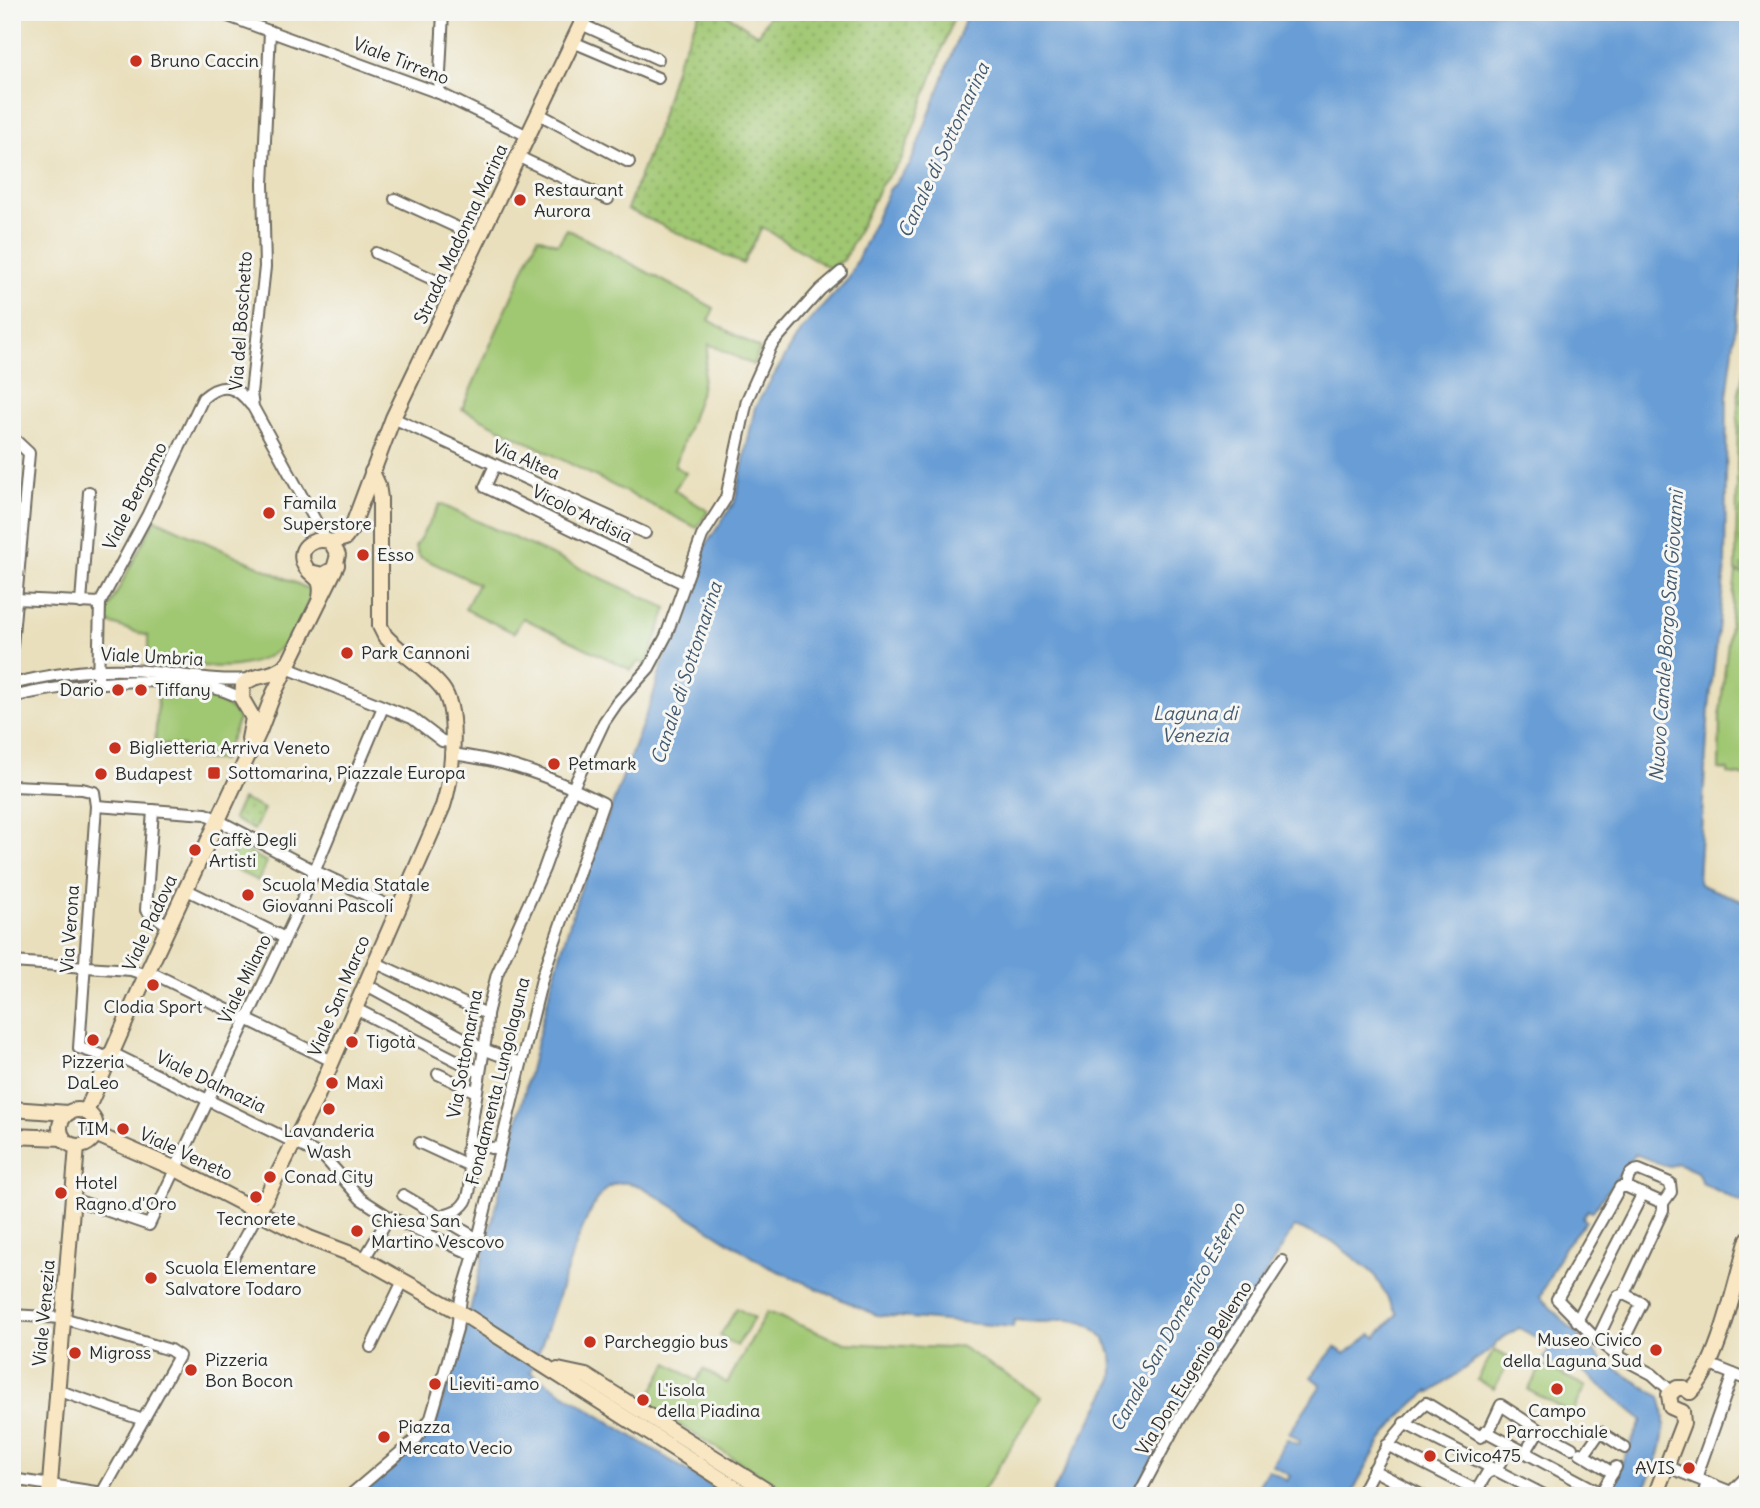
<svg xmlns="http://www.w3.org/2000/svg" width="1760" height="1508" font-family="Delius,sans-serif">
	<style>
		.grass { fill: url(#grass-dots); stroke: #66794e; stroke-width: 2 }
		.cemetery { fill: url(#cemetery-stones); stroke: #66794e; stroke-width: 2 }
		.green { fill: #a0c772; stroke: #66794e; stroke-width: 2 }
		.water { fill: #689dd5; stroke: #4a6480; stroke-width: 2 }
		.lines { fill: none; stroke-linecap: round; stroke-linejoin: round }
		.street-casing { stroke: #6e6a5e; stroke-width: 14 }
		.secondary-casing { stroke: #6e6a5e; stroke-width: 18 }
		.street { stroke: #fff; stroke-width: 10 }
		.secondary { stroke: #f9e7c3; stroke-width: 14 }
		.poi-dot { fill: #c8321e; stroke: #f6f6f2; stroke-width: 2.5 }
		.labels { text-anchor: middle; stroke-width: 6; stroke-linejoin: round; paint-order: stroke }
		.poi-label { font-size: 18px; fill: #2b2b2b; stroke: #f6f6f2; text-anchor: start }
		.street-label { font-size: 18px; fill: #2b2b2b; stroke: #f6f6f2 }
		.water-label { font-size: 19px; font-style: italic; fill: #43596f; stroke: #f6f6f2 }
	</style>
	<defs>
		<pattern id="grass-dots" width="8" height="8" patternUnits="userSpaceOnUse" patternTransform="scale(1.75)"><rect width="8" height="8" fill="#a0c772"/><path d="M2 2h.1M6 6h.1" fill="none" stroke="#83a25e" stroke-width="1.8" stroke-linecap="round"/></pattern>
		<pattern id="cemetery-stones" width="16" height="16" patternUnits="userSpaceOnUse" patternTransform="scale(1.75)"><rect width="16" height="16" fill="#a0c772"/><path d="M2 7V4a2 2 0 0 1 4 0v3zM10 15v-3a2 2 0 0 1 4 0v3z" fill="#83a25e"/></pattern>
	</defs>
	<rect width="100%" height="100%" fill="#f6f6f2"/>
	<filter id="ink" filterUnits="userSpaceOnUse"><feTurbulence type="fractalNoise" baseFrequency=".0143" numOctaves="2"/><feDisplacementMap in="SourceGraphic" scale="14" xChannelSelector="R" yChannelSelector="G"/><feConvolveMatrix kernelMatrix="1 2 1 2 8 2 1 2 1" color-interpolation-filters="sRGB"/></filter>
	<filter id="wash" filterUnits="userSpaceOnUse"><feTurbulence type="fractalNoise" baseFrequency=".00686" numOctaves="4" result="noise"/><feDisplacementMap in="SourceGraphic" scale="28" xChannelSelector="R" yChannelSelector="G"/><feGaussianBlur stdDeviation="1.57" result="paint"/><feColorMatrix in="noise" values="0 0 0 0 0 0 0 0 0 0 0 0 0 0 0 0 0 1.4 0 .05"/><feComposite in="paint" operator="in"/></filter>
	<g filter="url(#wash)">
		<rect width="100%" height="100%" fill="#e9dfbc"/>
		<g class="grass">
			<path d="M700,12h23l35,23 13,-23h185l-55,149 -20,24 -37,75 -15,8 -67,-41 -19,37 -116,-55 29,-75 21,-72z"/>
			<path d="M242,799l22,10 -10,21 -21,-11z"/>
		</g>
		<path class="cemetery" d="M1748,349v226l-12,-3 2,-175z"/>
		<g class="green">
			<path d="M567,229l147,79 -5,12 51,29 -7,16 -44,-21 -9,50 -25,72 11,7 -12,17 34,21 -11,17 -235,-119 76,-172 20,7z"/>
			<path d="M440,504l227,104 -21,58 -7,-5 -8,9 -108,-52 -9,15 -49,-24 13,-25 -58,-27 -5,-10z"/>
			<path d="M155,519l158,72c-7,15 -12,33 -21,45 -35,45 -94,29 -144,24v-24l-42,-14v-9z"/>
			<path d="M1736,572l12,3v202l-20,-3v-4l-9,-1 1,-57z"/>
			<path d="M158,695c26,2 65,-3 81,24l-17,41 -39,-2v-12l-28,-2z"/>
			<path d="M237,846l30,16 -9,19 -31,-15z"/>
			<path d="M737,1308l17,10 -17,28 -17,-10z"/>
			<path d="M767,1312l78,31 100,5 15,-2 82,51 -62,99h-185l-150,-92 23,-41 29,18 6,-12 24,14z"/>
			<path d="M1494,1350l17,9 -17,30 -17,-9z"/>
			<path d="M1543,1364l43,23 -14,26 -44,-23z"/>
		</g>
		<path class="water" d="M968,12h780v211l-21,175 -2,172 -16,138 -11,172 3,5 47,18v303l-46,-23 -5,-11 -20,-9 -8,4 -34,-13 -43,58 -4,-2 -5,8 3,3 -22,26 -24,50 63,64 57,36c10,32 0,61 -14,89l18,10h-58l36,-76 -71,-59 -4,9 -23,-11 7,-13 -32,-18 -24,15v3l-64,47 -2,-2c-42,32 -54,59 -78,105h-99l16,-26 19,11 3,-5 -18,-11 15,-26 11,6 2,-4 -11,-8 32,-48 -10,-8 24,-30 10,7 26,-20 5,3 21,-23 -24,-41 -41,-32 -38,-14 -73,123 -3,-1 -55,88 -28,59h-84l61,-115c5,-31 -10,-59 -44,-61 -8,-1 -14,2 -22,2 -10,0 -22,-1 -32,-2l-1,7 -137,-12 -109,-49 -123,-78c-11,-4 -21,-8 -32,-3 -33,16 -60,148 -82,187l197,124h-372l66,-53 15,-22 28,-87 88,-352 25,-83 76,-203 8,-28 45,-123 29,-44 20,-94 46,-77 48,-52 40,-88 21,-25z"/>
	</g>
	<g filter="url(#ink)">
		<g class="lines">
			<g class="street-casing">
				<g id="street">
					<path d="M217,12l222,81 89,43"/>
					<path d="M581,24l77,35"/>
					<path d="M270,31l-7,153 2,83 -14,126 2,14 73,133"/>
					<path d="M573,42l85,36"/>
					<path d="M439,93l4,-81"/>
					<path d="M539,114l90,48"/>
					<path d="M519,157l89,42"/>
					<path d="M395,199l85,39"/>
					<path d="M376,253l80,37"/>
					<path d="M393,418l252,115"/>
					<path d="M12,437l17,16 -17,193"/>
					<path d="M495,465l-10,22 200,97"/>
					<path d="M16,599l84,4"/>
					<path d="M81,603l8,-111"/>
					<path d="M287,668l125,50 30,23 9,1"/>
					<path d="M12,684c39,-10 78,-16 119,-14 39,2 79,12 119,9"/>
					<path d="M98,684l2,-81 48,-89 55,-116c19,-17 34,-12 48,7"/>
					<path d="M12,697c56,-14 180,-28 230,2"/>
					<path d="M12,786l70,3 12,3 2,14 -17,242 31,10"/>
					<path d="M96,806l110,8 109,57 81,38"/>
					<path d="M153,810l-7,100 23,16"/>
					<path d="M187,890l98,48"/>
					<path d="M12,962l119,8 15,5"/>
					<path d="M374,962l113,52"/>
					<path d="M148,971l184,90"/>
					<path d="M365,984l118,65 37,14"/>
					<path d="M354,1008l125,64"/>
					<path d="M112,1053l212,104 37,42 28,18 -25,42"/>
					<path d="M438,1074l38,18"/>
					<path d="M468,1141l23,7 9,-1"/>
					<path d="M420,1143l50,23"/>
					<path d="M403,1195l75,44"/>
					<path d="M73,1199l76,26 147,-310 87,-208"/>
					<path d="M1663,1203l-36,-16h-7l-63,112 40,41 19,15 36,19 20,18"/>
					<path d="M389,1217l85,38"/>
					<path d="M425,1233c12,-26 26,-14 38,-28 12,-13 6,-39 4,-54l19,-114 1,-23 10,-40 47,-105 29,-81 31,-66 13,-19 32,-35 17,-32 36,-100 24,-38 21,-98 25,-56 48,-54 21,-18"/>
					<path d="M231,1262l28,-51"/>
					<path d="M12,1315l51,3 107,32 9,6 -77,137 -90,-14"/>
					<path d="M1577,1321l65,-126"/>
					<path d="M1597,1340l21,-44 6,-2 39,-84v-7l8,-11 -1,-9 -31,-13c-9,1 -13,8 -12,17"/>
					<path d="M371,1347l32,-66"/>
					<path d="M1616,1355l26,-52 -18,-9"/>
					<path d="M1708,1364l40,16"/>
					<path d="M57,1390l86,30"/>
					<path d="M1404,1423l142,73"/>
					<path d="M1488,1433l13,-28 38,25"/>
					<path d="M1387,1445l101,51"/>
					<path d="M1525,1453l14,-23 33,18"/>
					<path d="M1580,1453l33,20"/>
					<path d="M1584,1455l16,-23 25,16"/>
					<path d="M1668,1467l63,25 13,-13 4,1"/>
					<path d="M1373,1470l50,26"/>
					<path d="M1696,1478l37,-104"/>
					<path d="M1477,1490l10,-17 10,-4 12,-24"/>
					<path d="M349,1496l67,-57 15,-21 26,-89 4,-31 13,-43 69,-280 60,-172c-52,-26 -93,-42 -151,-49"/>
					<path d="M1138,1496l41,-77 103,-158"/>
					<path d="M1360,1496c21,-41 32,-62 66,-93l55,34 4,-6 116,62 15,-26"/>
					<path d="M1703,1496l4,-14"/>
				</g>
			</g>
			<g class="secondary-casing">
				<g id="secondary">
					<path d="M331,542l14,-4 6,-8 42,-112 194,-406"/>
					<path d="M310,572l13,3 11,-6 4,-14 -7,-13c-15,-6 -35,4 -27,22 3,8 11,11 15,17 3,6 2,11 1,17"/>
					<path d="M249,739l4,-21 -11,-19 1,-14c12,-13 27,-5 44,-21"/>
					<path d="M12,1109l56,4"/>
					<circle cx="78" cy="1128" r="18"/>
					<path d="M86,1112l60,-137 113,-243 14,-37 64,-130"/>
					<path d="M95,1134l81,35 133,69 55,21 104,58 280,179"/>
					<path d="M12,1136l51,2"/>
					<path d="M259,1211l56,-110 128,-295c9,-27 17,-95 -1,-118 -16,-20 -40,-34 -57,-52l-5,-10v-128l-2,-13 -6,-13"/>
					<path d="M558,1370l28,6 189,120"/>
					<path d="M1690,1392c28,-23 47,-116 58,-153"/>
					<path d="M1682,1412l-11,-5 -2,-12 8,-7h7l6,4"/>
					<path d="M49,1496l28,-350"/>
					<path d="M1655,1496l28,-73 -1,-11"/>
				</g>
			</g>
			<use href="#street" class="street"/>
			<use href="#secondary" class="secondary"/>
		</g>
	</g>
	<g class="poi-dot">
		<circle cx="136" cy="61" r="7"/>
		<circle cx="520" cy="200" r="7"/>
		<circle cx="269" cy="513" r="7"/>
		<circle cx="363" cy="555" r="7"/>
		<circle cx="347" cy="653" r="7"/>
		<circle cx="118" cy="690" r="7"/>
		<circle cx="141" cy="690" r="7"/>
		<circle cx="115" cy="748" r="7"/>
		<circle cx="554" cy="764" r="7"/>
		<rect x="207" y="766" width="14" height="14" rx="3.5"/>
		<circle cx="101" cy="774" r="7"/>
		<circle cx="195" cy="850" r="7"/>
		<circle cx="248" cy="895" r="7"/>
		<circle cx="153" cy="985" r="7"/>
		<circle cx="93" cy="1040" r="7"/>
		<circle cx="352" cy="1042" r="7"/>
		<circle cx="332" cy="1083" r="7"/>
		<circle cx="329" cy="1109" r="7"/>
		<circle cx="123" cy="1129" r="7"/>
		<circle cx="270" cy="1177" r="7"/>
		<circle cx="61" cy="1193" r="7"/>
		<circle cx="256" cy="1197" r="7"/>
		<circle cx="357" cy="1231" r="7"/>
		<circle cx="151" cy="1278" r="7"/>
		<circle cx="590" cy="1342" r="7"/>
		<circle cx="1656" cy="1350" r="7"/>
		<circle cx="75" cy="1353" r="7"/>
		<circle cx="191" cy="1370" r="7"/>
		<circle cx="435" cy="1384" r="7"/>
		<circle cx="1557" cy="1389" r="7"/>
		<circle cx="643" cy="1400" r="7"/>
		<circle cx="384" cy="1437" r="7"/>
		<circle cx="1430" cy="1456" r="7"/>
		<circle cx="1689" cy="1468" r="7"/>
	</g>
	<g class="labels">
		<g class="poi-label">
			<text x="150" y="67">Bruno Caccin</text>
			<text x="534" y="196">Restaurant<tspan x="534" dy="21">Aurora</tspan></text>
			<text x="283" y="509">Famila<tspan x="283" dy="21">Superstore</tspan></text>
			<text x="377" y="561">Esso</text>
			<text x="361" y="659">Park Cannoni</text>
			<text x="104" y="696" text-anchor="end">Dario</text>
			<text x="155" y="696">Tiffany</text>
			<text x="129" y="754">Biglietteria Arriva Veneto</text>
			<text x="568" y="770">Petmark</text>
			<text x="228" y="779">Sottomarina, Piazzale Europa</text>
			<text x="115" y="780">Budapest</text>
			<text x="209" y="846">Caffè Degli<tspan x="209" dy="21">Artisti</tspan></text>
			<text x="262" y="891">Scuola Media Statale<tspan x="262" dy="21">Giovanni Pascoli</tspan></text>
			<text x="153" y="1013" text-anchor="middle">Clodia Sport</text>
			<text x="366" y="1048">Tigotà</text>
			<text x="93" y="1068" text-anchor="middle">Pizzeria<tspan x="93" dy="21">DaLeo</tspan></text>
			<text x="346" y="1089">Maxì</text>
			<text x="109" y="1135" text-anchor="end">TIM</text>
			<text x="329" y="1137" text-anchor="middle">Lavanderia<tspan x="329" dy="21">Wash</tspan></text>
			<text x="284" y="1183">Conad City</text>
			<text x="75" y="1189">Hotel<tspan x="75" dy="21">Ragno d'Oro</tspan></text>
			<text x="256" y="1225" text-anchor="middle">Tecnorete</text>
			<text x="371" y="1227">Chiesa San<tspan x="371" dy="21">Martino Vescovo</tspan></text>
			<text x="165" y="1274">Scuola Elementare<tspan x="165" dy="21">Salvatore Todaro</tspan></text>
			<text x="1642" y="1346" text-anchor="end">Museo Civico<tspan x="1642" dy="21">della Laguna Sud</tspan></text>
			<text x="604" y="1348">Parcheggio bus</text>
			<text x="89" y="1359">Migross</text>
			<text x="205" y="1366">Pizzeria<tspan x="205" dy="21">Bon Bocon</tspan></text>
			<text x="449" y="1390">Lieviti-amo</text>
			<text x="657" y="1396">L'isola<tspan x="657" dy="21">della Piadina</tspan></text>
			<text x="1557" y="1417" text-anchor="middle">Campo<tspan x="1557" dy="21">Parrocchiale</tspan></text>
			<text x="398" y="1433">Piazza<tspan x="398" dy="21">Mercato Vecio</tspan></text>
			<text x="1444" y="1462">Civico475</text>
			<text x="1675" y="1474" text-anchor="end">AVIS</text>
		</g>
		<g class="street-label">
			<text transform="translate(401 61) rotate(21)" y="6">Viale Tirreno</text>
			<text transform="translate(461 234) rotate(-65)" y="6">Strada Madonna Marina</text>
			<text transform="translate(241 321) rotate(-86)" y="6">Via del Boschetto</text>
			<text transform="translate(526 460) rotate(24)" y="6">Via Altea</text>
			<text transform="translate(135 496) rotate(-63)" y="6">Viale Bergamo</text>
			<text transform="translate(582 514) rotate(26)" y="6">Vicolo Ardisia</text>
			<text transform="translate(152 657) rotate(3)" y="6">Viale Umbria</text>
			<text transform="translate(150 923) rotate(-65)" y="6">Viale Padova</text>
			<text transform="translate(70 929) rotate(-86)" y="6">Via Verona</text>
			<text transform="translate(245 979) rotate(-64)" y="6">Viale Milano</text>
			<text transform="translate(339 996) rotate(-67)" y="6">Viale San Marco</text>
			<text transform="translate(465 1054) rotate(-80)" y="6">Via Sottomarina</text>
			<text transform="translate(498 1081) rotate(-76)" y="6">Fondamenta Lungolaguna</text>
			<text transform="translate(211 1082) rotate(26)" y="6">Viale Dalmazia</text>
			<text transform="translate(186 1154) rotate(25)" y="6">Viale Veneto</text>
			<text transform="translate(44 1313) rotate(-85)" y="6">Viale Venezia</text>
			<text transform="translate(1194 1368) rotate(-58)" y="6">Via Don Eugenio Bellemo</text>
		</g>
		<g class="water-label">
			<text transform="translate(943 150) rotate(-65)" y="7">Canale di Sottomarina</text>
			<text transform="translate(1666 636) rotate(-86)" y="7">Nuovo Canale Borgo San Giovanni</text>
			<text transform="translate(686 673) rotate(-72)" y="7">Canale di Sottomarina</text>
			<text x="1195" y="720">Laguna di<tspan x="1195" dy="22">Venezia</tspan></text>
			<text transform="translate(1177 1317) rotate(-61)" y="7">Canale San Domenico Esterno</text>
		</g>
	</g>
	<rect width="1760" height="1508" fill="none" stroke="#f6f6f2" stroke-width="42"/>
</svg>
